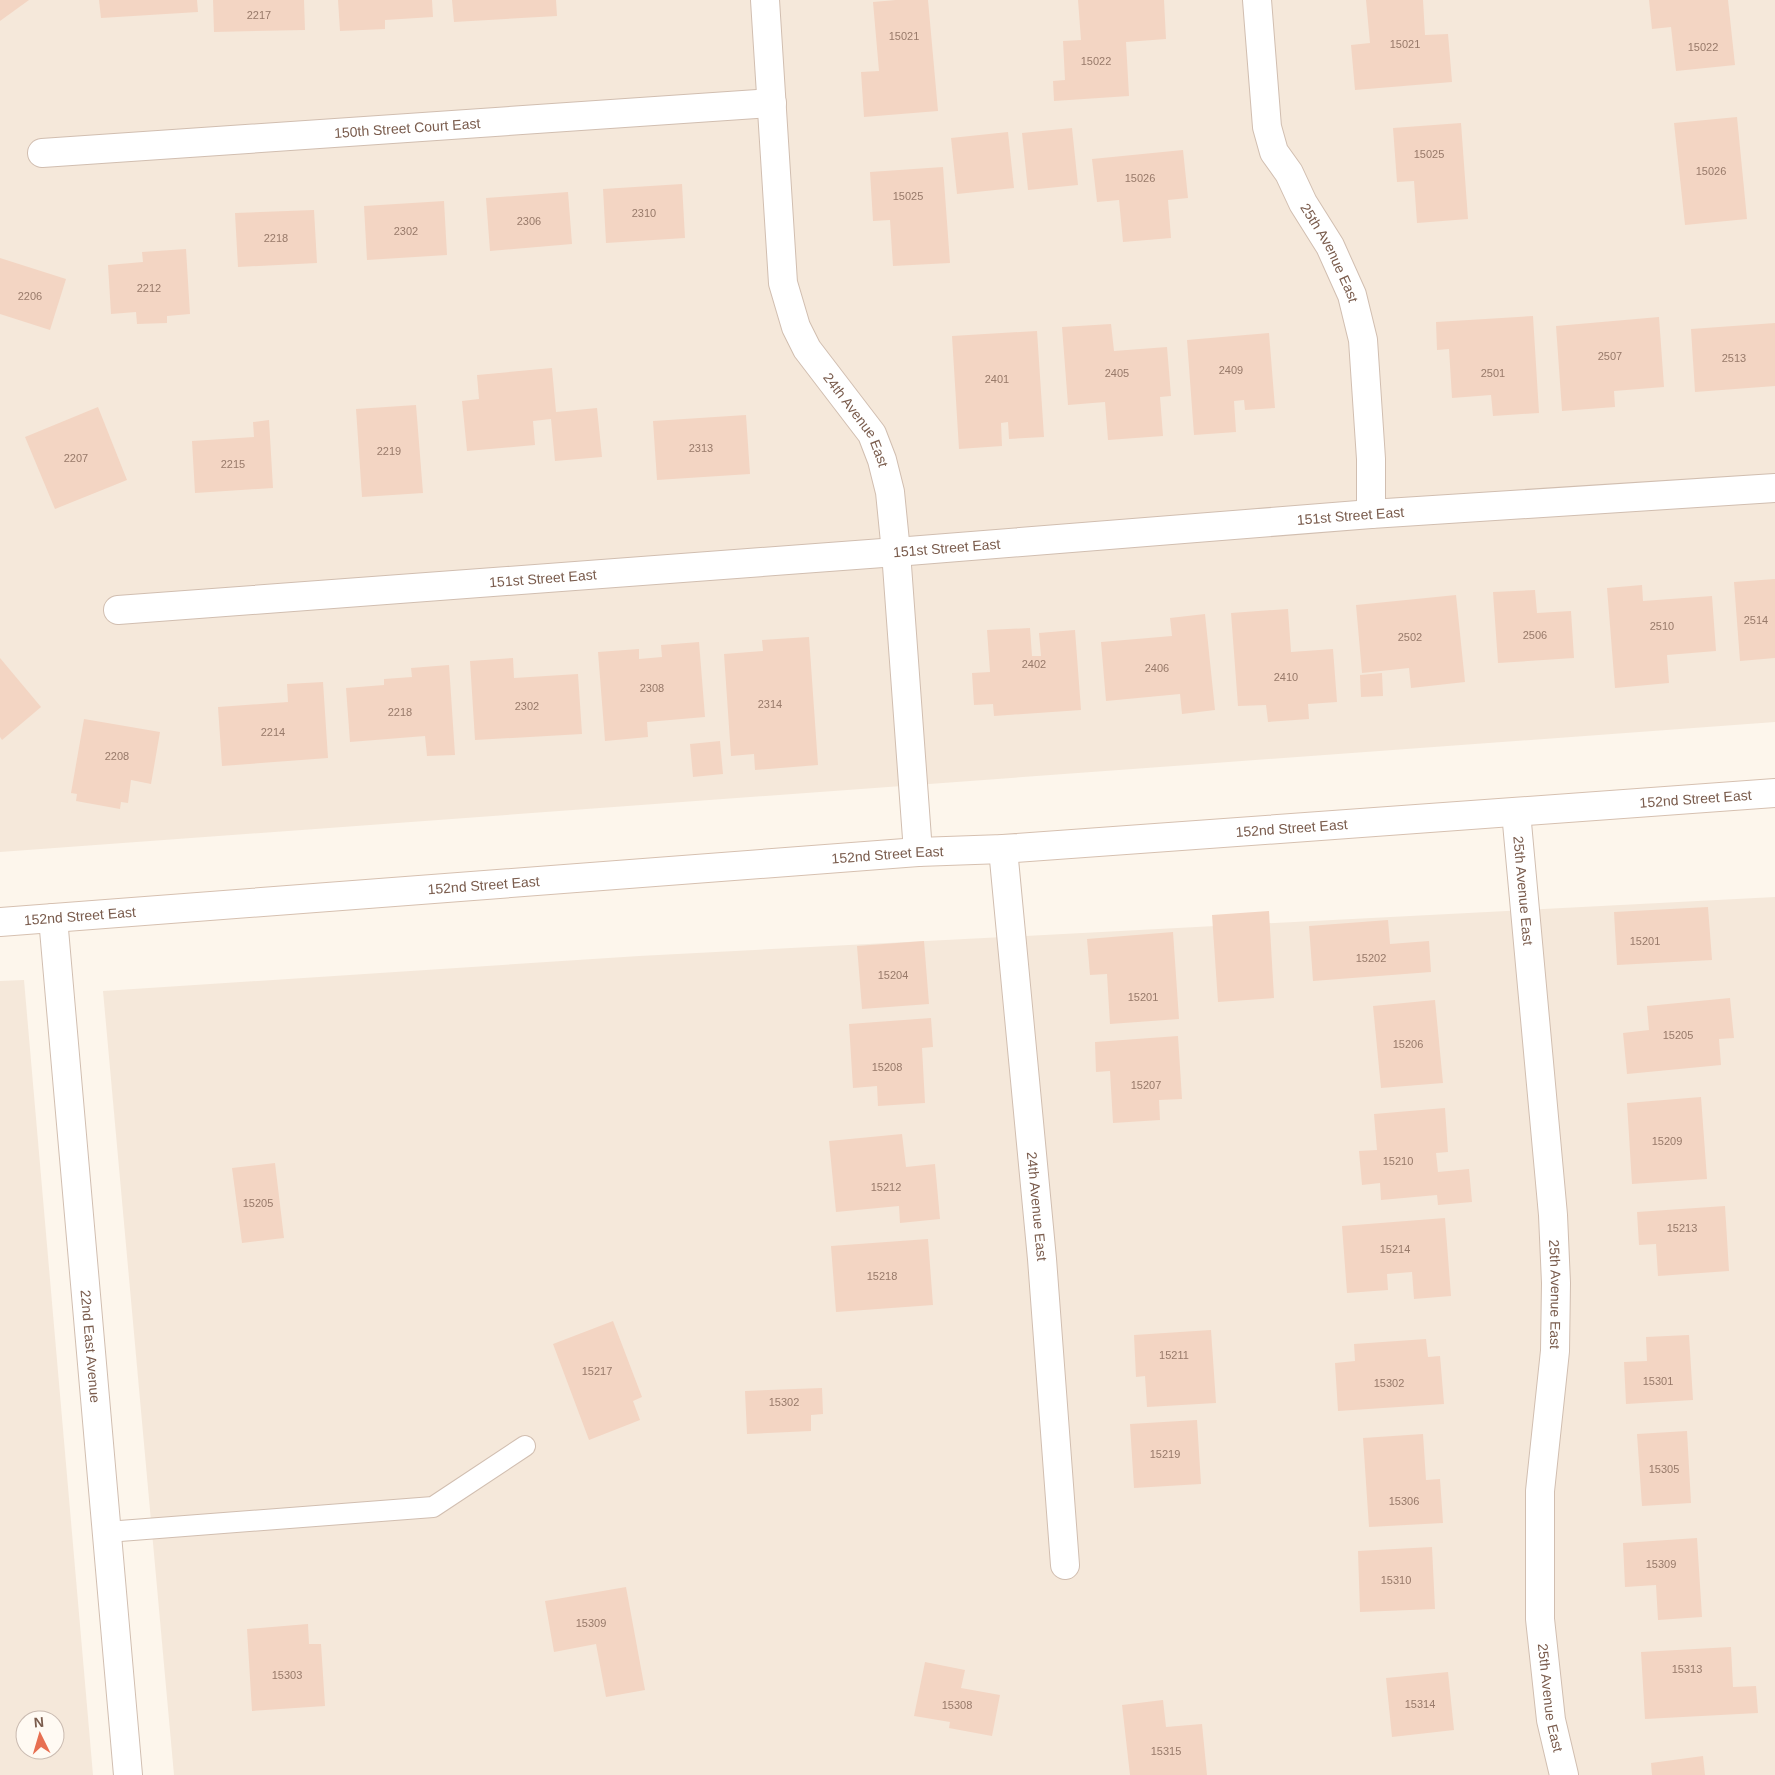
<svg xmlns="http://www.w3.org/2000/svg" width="1775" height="1775" font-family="Helvetica,sans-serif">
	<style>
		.residential { fill: #f5e8da; fill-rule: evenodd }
		.building { fill: #f3d5c3 }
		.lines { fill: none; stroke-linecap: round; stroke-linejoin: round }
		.service-casing { stroke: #d1beb0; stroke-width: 22 }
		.minor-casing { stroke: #d1beb0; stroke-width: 30 }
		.tertiary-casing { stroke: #d1beb0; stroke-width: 30 }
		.secondary-casing { stroke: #d6c0b0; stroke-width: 30 }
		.service { stroke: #fff; stroke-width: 20 }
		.minor { stroke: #fff; stroke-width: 28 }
		.tertiary { stroke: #fff; stroke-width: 28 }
		.secondary { stroke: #fff; stroke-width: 28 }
		.labels { text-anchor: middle; stroke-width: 4; stroke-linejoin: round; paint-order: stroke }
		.number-label { font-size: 11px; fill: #987a6a }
		.street-label { font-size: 14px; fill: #7a5c4d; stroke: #fffaf3 }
	</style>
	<rect width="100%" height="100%" fill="#fdf6ec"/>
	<g class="residential">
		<path d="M0,0h1775v722l-1775,130z"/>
		<path d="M1775,897v878h-1601l-71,-784 536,-35z"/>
		<path d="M24,980l69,795h-93v-794zM25,1720h30v30h-30z"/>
	</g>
	<g class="building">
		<path d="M0,0h29l-29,21z"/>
		<path d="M99,0h98l1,12 -97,6z"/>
		<path d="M213,0h91l1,30 -91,2z"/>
		<path d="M338,0h94l1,17 -48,3v9l-45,2z"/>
		<path d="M452,0h104l1,16 -103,6z"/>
		<path d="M896,0h32l10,111 -74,6 -3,-45 18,-1 -6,-69z"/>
		<path d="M1078,0h86l2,39 -40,3 3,54 -75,5 -1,-20 12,-1 -2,-39 18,-1z"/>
		<path d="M1366,0h57l2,35 23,-1 4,48 -97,8 -4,-45 19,-2z"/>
		<path d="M1649,0h79l7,65 -59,6 -5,-44 -19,2z"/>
		<path d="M1737,117l10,102 -62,6 -11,-102z"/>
		<path d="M1461,123l7,96 -51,4 -3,-42 -17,1 -4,-54z"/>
		<path d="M1072,128l6,57 -50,5 -6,-57z"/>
		<path d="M1008,132l6,56 -57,6 -6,-56z"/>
		<path d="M1183,150l5,48 -20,2 3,38 -48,4 -4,-42 -22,2 -5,-43z"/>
		<path d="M943,167l7,96 -57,3 -3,-46 -17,1 -3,-49z"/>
		<path d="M682,184l3,54 -79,5 -3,-54z"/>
		<path d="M568,192l4,52 -82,7 -4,-53z"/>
		<path d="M444,201l3,54 -80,5 -3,-54z"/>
		<path d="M314,210l3,53 -79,4 -3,-54z"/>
		<path d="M186,249l4,65 -23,2v7l-30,1 -1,-12 -25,2 -3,-49 35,-3 -1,-10z"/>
		<path d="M0,258l66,21 -16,51 -50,-16z"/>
		<path d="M1533,316l6,97 -46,3 -2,-21 -39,3 -3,-49 -12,1 -1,-28z"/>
		<path d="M1659,317l5,70 -50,4 1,16 -53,4 -6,-85z"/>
		<path d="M1775,323v63l-80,6 -4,-63z"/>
		<path d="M1111,324l3,27 53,-4 4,49 -11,1 3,39 -55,4 -3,-38 -37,3 -6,-78z"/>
		<path d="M1037,331l7,106 -35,2 -1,-17 -7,1 1,23 -43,3 -7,-113z"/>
		<path d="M1269,333l6,75 -30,2 -1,-10 -10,1 2,31 -42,3 -7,-95z"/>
		<path d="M552,368l4,44 41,-4 5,49 -47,4 -4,-42 -18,2 2,24 -68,6 -5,-50 17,-2 -2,-24z"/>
		<path d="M416,405l7,88 -61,4 -6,-88z"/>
		<path d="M98,407l29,73 -72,29 -30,-72z"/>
		<path d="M746,415l4,59 -93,6 -4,-59z"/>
		<path d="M269,420l4,68 -78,5 -3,-52 62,-4 -1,-15z"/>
		<path d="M1775,579v79l-35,3 -6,-79z"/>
		<path d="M1642,585l1,16 69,-5 4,55 -49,4 2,28 -54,5 -8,-100z"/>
		<path d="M1535,590l2,23 34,-2 3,47 -76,5 -5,-71z"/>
		<path d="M1456,595l9,87 -54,6 -2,-20 -47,5 -6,-68z"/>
		<path d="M1288,609l3,43 42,-3 4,53 -29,2 1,15 -41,3 -2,-17 -28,1 -7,-93z"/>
		<path d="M1205,614l10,96 -33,4 -2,-20 -74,7 -5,-59 71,-6 -2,-18z"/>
		<path d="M1030,628l2,28h9l-2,-23 36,-3 6,80 -87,6 -1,-12 -19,1 -2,-32 18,-1 -3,-42z"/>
		<path d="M809,637l9,128 -63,5 -1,-16 -23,2 -7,-102 39,-3 -1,-11z"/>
		<path d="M699,642l6,75 -58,5 1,15 -43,4 -7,-89 41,-3v10l23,-2 -1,-12z"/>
		<path d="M0,658l41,49 -39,33 -2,-3z"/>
		<path d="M513,658l1,20 64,-4 4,60 -107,6 -5,-79z"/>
		<path d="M449,665l6,90 -28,1 -2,-20 -75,6 -4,-54 38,-3v-6l28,-2 -1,-9z"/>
		<path d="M1382,673l1,23 -22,1 -1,-22z"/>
		<path d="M323,682l5,76 -106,8 -4,-59 70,-5 -1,-18z"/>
		<path d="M84,719l76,13 -9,52 -20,-4 -3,23 -7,-1 -1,7 -44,-8 1,-7 -6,-1z"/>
		<path d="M720,741l3,33 -30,3 -3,-33z"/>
		<path d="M1708,907l4,53 -95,5 -3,-53z"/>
		<path d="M1269,911l5,87 -56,4 -6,-87z"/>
		<path d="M1388,920l2,24 39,-3 2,31 -118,9 -4,-55z"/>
		<path d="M1173,932l6,87 -69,5 -3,-50 -17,1 -3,-36z"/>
		<path d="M924,941l5,63 -67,5 -5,-63z"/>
		<path d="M1730,998l4,40 -15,1 2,26 -94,9 -4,-41 26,-3 -2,-24z"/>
		<path d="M1435,1000l8,83 -62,5 -8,-82z"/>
		<path d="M931,1018l2,29 -11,1 3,55 -47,3 -1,-20 -24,2 -4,-64z"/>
		<path d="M1178,1036l4,63 -23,1 1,20 -47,3 -3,-52 -14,1 -1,-30z"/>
		<path d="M1701,1097l6,82 -75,5 -5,-81z"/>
		<path d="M1445,1108l3,44 -12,1 2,19 31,-3 3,33 -34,3 -1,-10 -56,5 -1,-17 -18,2 -3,-34 18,-1 -3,-36z"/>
		<path d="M902,1134l4,33 29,-3 5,55 -40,4 -1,-17 -63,6 -7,-71z"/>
		<path d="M275,1163l9,75 -42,5 -10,-75z"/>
		<path d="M1725,1206l4,65 -71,5 -2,-32 -17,1 -2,-33z"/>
		<path d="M1445,1218l6,78 -37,3 -2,-27 -25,2 1,16 -41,3 -5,-67z"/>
		<path d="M928,1239l5,66 -97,7 -5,-66z"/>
		<path d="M613,1321l29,76 -9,4 7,19 -51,20 -36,-96z"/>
		<path d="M1211,1330l5,73 -69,4 -2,-31 -9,1 -2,-42z"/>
		<path d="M1689,1335l4,65 -67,4 -2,-42 23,-1 -1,-24z"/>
		<path d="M1426,1339l2,18 12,-1 4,48 -106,7 -3,-48 20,-2 -1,-17z"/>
		<path d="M822,1388l1,26 -12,1v16l-64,3 -2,-43z"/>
		<path d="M1197,1420l4,64 -67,4 -4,-64z"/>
		<path d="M1687,1431l4,72 -49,3 -5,-72z"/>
		<path d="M1423,1434l3,46 14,-1 3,44 -74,4 -6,-89z"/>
		<path d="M1697,1538l5,79 -44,3 -2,-35 -31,2 -2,-44z"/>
		<path d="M1432,1547l3,62 -75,3 -2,-61z"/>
		<path d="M626,1587l19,103 -39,7 -10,-53 -42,8 -9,-51z"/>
		<path d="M308,1624l1,20h12l4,62 -73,5 -5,-82z"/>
		<path d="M1731,1647l2,40 23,-1 2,27 -113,6 -4,-67z"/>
		<path d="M925,1662l40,8 -4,18 39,7 -8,41 -43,-8 1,-6 -36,-6z"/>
		<path d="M1448,1672l6,58 -62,7 -6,-59z"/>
		<path d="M1163,1700l3,27 36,-3 5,51h-77l-8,-70z"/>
		<path d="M1703,1756l2,19h-53l-1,-12z"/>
	</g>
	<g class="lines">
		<g class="service-casing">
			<path id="service" d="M107,1532l326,-25 92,-61"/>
		</g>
		<g class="minor-casing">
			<g id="minor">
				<path id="s1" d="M765,0l18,283 13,44 11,22 65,85 10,26 8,32 6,60 22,300"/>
				<path id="s2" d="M1257,0l10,127 7,25 15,21 14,30 27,43 22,49 11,45 8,119v55"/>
				<path id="s3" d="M42,153l730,-50"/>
				<path id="s4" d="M118,610l778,-58 475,-38 404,-26"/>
				<path id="s5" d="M1516,812l37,403 3,68 -1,68 -15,140v128l11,101 13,55"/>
				<path id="s6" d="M1003,849l39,410 23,306"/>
			</g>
		</g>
		<g class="tertiary-casing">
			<g id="tertiary">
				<path id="s7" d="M53,918l75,857"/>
			</g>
		</g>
		<g class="secondary-casing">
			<g id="secondary">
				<path id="s8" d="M0,922l918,-70 85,-3 772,-56"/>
			</g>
		</g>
		<use href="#service" class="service"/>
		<use href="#minor" class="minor"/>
		<use href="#tertiary" class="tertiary"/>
		<use href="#secondary" class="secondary"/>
	</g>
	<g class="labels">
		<g class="number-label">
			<text x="259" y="19">2217</text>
			<text x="904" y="40">15021</text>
			<text x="1405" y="48">15021</text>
			<text x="1703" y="51">15022</text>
			<text x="1096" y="65">15022</text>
			<text x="1429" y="158">15025</text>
			<text x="1711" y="175">15026</text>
			<text x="1140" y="182">15026</text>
			<text x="908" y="200">15025</text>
			<text x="644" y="217">2310</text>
			<text x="529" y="225">2306</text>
			<text x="406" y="235">2302</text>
			<text x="276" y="242">2218</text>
			<text x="149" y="292">2212</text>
			<text x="30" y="300">2206</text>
			<text x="1610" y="360">2507</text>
			<text x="1734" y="362">2513</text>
			<text x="1231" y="374">2409</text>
			<text x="1117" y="377">2405</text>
			<text x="1493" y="377">2501</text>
			<text x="997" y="383">2401</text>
			<text x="701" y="452">2313</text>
			<text x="389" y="455">2219</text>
			<text x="76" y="462">2207</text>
			<text x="233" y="468">2215</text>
			<text x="1756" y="624">2514</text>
			<text x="1662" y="630">2510</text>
			<text x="1535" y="639">2506</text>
			<text x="1410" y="641">2502</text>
			<text x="1034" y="668">2402</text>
			<text x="1157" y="672">2406</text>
			<text x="1286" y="681">2410</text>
			<text x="652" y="692">2308</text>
			<text x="770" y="708">2314</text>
			<text x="527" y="710">2302</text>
			<text x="400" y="716">2218</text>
			<text x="273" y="736">2214</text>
			<text x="117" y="760">2208</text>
			<text x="1645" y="945">15201</text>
			<text x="1371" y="962">15202</text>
			<text x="893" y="979">15204</text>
			<text x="1143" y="1001">15201</text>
			<text x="1678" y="1039">15205</text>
			<text x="1408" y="1048">15206</text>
			<text x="887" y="1071">15208</text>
			<text x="1146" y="1089">15207</text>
			<text x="1667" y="1145">15209</text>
			<text x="1398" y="1165">15210</text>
			<text x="886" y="1191">15212</text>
			<text x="258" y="1207">15205</text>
			<text x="1682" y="1232">15213</text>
			<text x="1395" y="1253">15214</text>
			<text x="882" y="1280">15218</text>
			<text x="1174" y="1359">15211</text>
			<text x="597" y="1375">15217</text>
			<text x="1658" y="1385">15301</text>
			<text x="1389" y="1387">15302</text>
			<text x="784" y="1406">15302</text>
			<text x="1165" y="1458">15219</text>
			<text x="1664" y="1473">15305</text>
			<text x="1404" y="1505">15306</text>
			<text x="1661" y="1568">15309</text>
			<text x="1396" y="1584">15310</text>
			<text x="591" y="1627">15309</text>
			<text x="1687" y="1673">15313</text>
			<text x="287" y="1679">15303</text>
			<text x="1420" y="1708">15314</text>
			<text x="957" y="1709">15308</text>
			<text x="1166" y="1755">15315</text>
		</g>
		<g class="street-label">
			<text dy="5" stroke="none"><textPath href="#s3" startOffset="366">150th Street Court East</textPath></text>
			<text dy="5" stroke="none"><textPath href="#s2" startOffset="269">25th Avenue East</textPath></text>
			<text dy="5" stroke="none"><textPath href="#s1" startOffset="441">24th Avenue East</textPath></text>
			<text dy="5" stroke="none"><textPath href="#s4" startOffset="1236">151st Street East</textPath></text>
			<text dy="5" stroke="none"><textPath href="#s4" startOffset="831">151st Street East</textPath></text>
			<text dy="5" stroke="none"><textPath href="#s4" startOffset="426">151st Street East</textPath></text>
			<text dy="5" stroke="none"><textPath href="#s8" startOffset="1700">152nd Street East</textPath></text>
			<text dy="5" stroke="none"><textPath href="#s8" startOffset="1295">152nd Street East</textPath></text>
			<text dy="5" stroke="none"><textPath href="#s8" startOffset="890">152nd Street East</textPath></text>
			<text dy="5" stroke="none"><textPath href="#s8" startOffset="485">152nd Street East</textPath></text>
			<text dy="5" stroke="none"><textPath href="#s5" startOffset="79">25th Avenue East</textPath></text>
			<text dy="5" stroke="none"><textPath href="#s8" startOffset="80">152nd Street East</textPath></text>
			<text dy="5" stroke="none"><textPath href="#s6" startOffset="359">24th Avenue East</textPath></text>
			<text dy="5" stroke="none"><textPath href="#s5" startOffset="484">25th Avenue East</textPath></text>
			<text dy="5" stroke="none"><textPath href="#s7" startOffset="430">22nd East Avenue</textPath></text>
			<text dy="5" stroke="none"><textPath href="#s5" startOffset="889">25th Avenue East</textPath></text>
		</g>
	</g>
	<g transform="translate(40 1735) rotate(355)"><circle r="24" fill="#fffaf3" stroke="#cabbb1"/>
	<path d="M0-4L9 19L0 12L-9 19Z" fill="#e76f51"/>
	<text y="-8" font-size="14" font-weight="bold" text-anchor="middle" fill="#7a5c4d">N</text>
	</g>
</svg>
